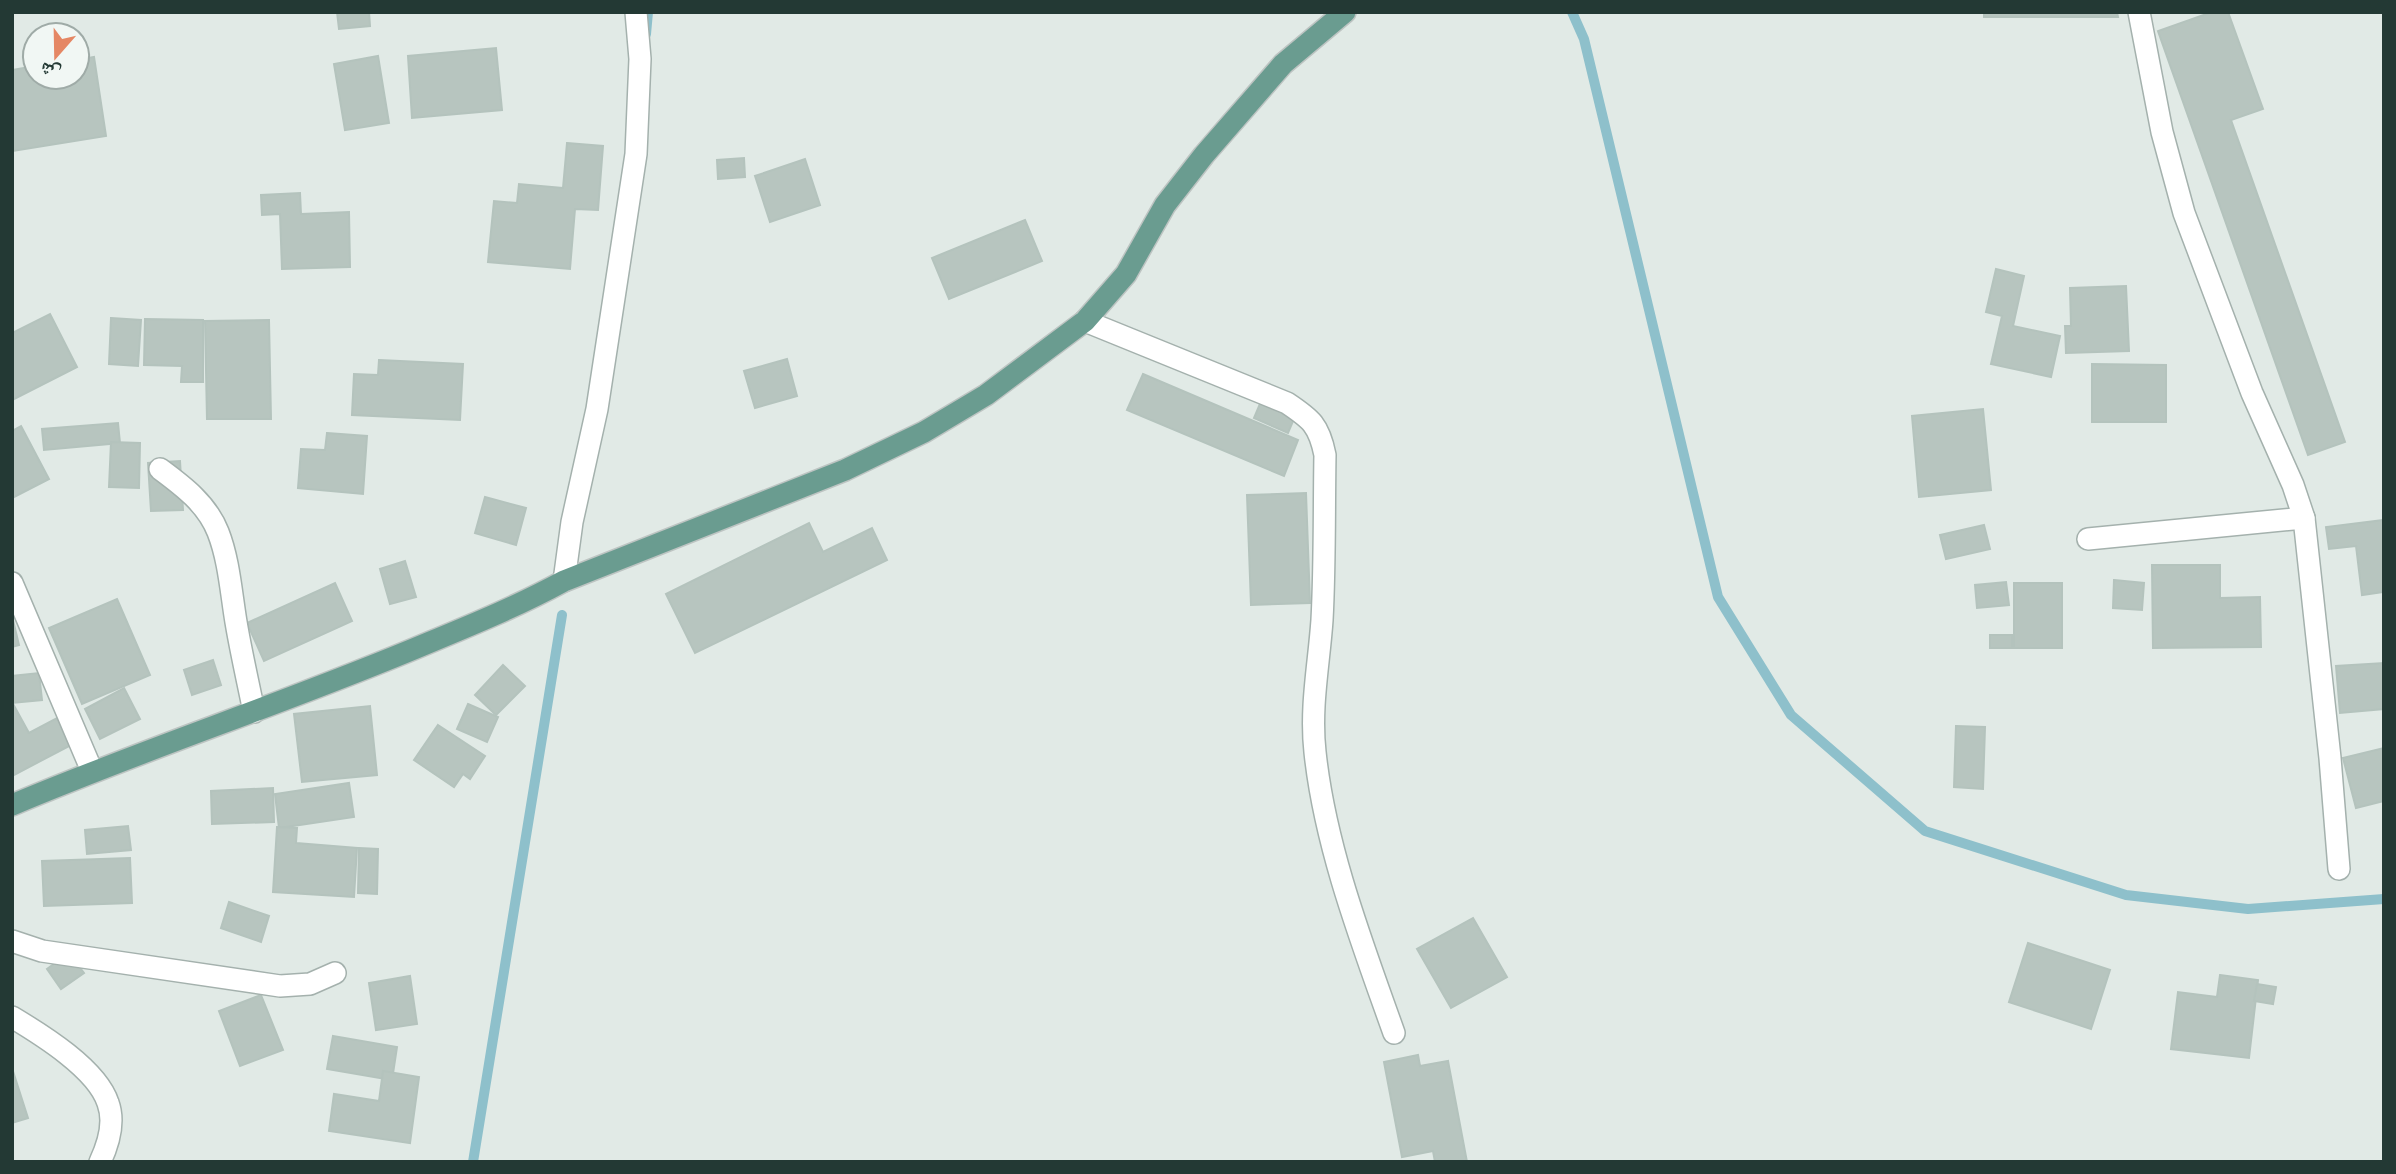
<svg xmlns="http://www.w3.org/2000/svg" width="2396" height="1174" font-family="'Fira Sans Condensed','Noto Naskh Arabic',sans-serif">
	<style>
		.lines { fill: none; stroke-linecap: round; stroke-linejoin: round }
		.stream { stroke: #8ec0cb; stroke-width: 10 }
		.building { fill: #b7c5bf; stroke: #b4c3bd; stroke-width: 2 }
		.minor-casing { stroke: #a4b1ad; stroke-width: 24 }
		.major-casing { stroke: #bdc4c2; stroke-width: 24 }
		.minor { stroke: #fff; stroke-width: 21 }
		.major { stroke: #6a9c90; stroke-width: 21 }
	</style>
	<rect width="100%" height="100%" fill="#e1eae6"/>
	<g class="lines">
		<g class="stream">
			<path d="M1572,12l12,27 134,558 73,118 134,116 201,64 122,14 136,-10"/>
			<path d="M646,34l2,-22"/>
			<path d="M473,1162l89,-547"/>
		</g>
	</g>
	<g class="building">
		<path d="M337,12h32l1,14 -31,3z"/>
		<path d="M1984,12h133l1,5h-134z"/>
		<path d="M2212,12h16l35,97 -32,11 114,322 -37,13 -150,-424z"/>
		<path d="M496,48l6,62 -90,8 -4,-62z"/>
		<path d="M378,56l11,67 -44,7 -11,-66z"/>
		<path d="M94,57l12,79 -94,15v-81l23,-4v11h42v-17z"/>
		<path d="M567,143l36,3 -5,64 -23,-1 -5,60 -82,-7 6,-61 23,2 2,-19 44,4z"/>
		<path d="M744,158l1,19 -27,2 -1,-19z"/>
		<path d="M805,159l15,46 -50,17 -15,-46z"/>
		<path d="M300,193l1,21 48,-2 1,55 -68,2 -2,-55 -18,1 -1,-20z"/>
		<path d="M1025,220l17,41 -93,38 -17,-41z"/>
		<path d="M1996,269l28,7 -11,50 47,10 -9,41 -60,-13 11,-48 -16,-4z"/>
		<path d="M2126,286l3,65 -63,2 -1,-27h6l-1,-38z"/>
		<path d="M50,314l27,53 -65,33v-67z"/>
		<path d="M111,318l30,2 -3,46 -29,-2z"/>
		<path d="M145,319l58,1v62h-22l1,-16 -38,-1z"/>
		<path d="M269,320l2,99h-64l-2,-98z"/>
		<path d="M787,359l10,37 -42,12 -11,-37z"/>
		<path d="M379,360l84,4 -3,56 -108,-5 2,-41 24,1z"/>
		<path d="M2092,364l74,1v57h-74z"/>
		<path d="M1143,374l155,66 -14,36 -157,-66z"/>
		<path d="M1262,399l34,15 -8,19 -34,-15z"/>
		<path d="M1983,409l8,81 -72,7 -7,-81z"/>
		<path d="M118,423l2,20 -76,7 -2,-21z"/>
		<path d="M21,426l28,53 -37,19v-67z"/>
		<path d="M327,433l40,3 -4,58 -65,-6 3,-39 24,1z"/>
		<path d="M111,442l29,1 -1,45 -30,-1z"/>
		<path d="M180,461l3,49 -32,1 -3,-48z"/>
		<path d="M1306,493l4,110 -59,2 -4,-110z"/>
		<path d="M485,497l41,11 -10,37 -41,-12z"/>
		<path d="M2384,520v72l-22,3 -6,-49 -27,3 -3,-22z"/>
		<path d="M809,523l14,29 49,-24 15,32 -192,93 -29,-59z"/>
		<path d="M1984,525l6,24 -44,10 -6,-24z"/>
		<path d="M405,561l11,36 -26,7 -10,-35z"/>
		<path d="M2152,565h68v33l40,-1 1,50 -108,1z"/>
		<path d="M2114,580l30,3 -2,27 -29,-2z"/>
		<path d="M2006,582l3,23 -32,3 -2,-23z"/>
		<path d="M335,583l17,38 -88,40 -17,-38z"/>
		<rect x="2014" y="583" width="48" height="65"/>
		<path d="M117,599l33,76 -68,29 -33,-76z"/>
		<path d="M12,616l7,29 -7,2z"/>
		<rect x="1990" y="635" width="22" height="13"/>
		<path d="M213,660l8,25 -29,10 -8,-25z"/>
		<path d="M2384,663v46l-44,4 -4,-47z"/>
		<path d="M503,665l22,21 -29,29 -21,-20z"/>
		<path d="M39,673l3,27 -30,3v-27z"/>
		<path d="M124,688l16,31 -40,20 -15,-30z"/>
		<path d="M12,702l17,31 28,-15 14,27 -59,31z"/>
		<path d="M468,704l30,13 -11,25 -30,-13z"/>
		<path d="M370,706l7,69 -75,7 -8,-68z"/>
		<path d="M438,725l47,31 -15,23 -7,-5 -9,13 -40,-27z"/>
		<path d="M1956,726l29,1 -2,62 -29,-2z"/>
		<path d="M2384,748v53l-28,7 -13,-50z"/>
		<path d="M349,783l5,34 -75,11 -4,-34z"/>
		<path d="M273,788l1,34 -62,2 -1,-33z"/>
		<path d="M128,826l3,24 -44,4 -2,-24z"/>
		<path d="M277,827l20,1 -1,15 61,5 -3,49 -81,-5z"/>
		<path d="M359,848l19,1 -1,45 -19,-1z"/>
		<path d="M130,858l2,45 -88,3 -2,-45z"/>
		<path d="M229,902l40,14 -8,26 -40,-14z"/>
		<path d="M1473,918l34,59 -56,31 -34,-59z"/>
		<path d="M2028,943l82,27 -19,59 -82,-27z"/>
		<path d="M69,953l15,20 -23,16 -14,-20z"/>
		<path d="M2220,975l38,5 -9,78 -78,-9 7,-57 39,5z"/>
		<path d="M410,976l7,48 -41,6 -7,-47z"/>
		<path d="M2257,984l19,3 -3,17 -19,-3z"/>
		<path d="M261,995l22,55 -43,16 -21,-55z"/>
		<path d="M333,1036l64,11 -5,33 -65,-11z"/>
		<path d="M1418,1055l2,11 28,-5 19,101h-32l-2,-11 -31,6 -18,-95z"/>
		<path d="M12,1068l16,50 -16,5z"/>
		<path d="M383,1071l36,6 -9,66 -81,-12 5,-37 45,7z"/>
	</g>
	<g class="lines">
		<g class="minor-casing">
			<g id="minor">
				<path d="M2139,12l23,120 22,81 68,180 41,92 11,33 26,240 9,111"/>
				<path d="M1085,321l202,82c24,16 32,22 38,52 -1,55 0,110 -3,165 -3,44 -12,87 -7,132 10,95 47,191 79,281"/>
				<path d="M160,469c23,17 47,35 58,63 11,28 13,60 18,90 5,30 12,60 18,90"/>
				<path d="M2088,539l216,-21"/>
				<path d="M564,581l8,-59 25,-113 39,-255 4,-95 -4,-47"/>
				<path d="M12,583l80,188"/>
				<path d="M12,941l30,10 238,35 30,-2 25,-11"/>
				<path d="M12,1017c30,18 85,52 96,86 7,19 0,42 -8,59"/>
			</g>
		</g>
		<g class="major-casing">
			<path id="major" d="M12,805c137,-58 279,-104 416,-162 46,-19 92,-38 136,-62l281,-111 79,-38 62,-37 99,-74 41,-47 39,-69 39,-50 79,-91 62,-52"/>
		</g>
		<use href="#minor" class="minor"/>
		<use href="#major" class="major"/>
	</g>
	<rect width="2396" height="1174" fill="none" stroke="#233934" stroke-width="28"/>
	<g transform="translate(56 56) rotate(200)"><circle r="33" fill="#f1f7f4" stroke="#9faba7" stroke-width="2"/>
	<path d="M0-5L12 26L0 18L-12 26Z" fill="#e58764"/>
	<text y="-10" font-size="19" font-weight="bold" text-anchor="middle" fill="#233934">ش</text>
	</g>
</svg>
